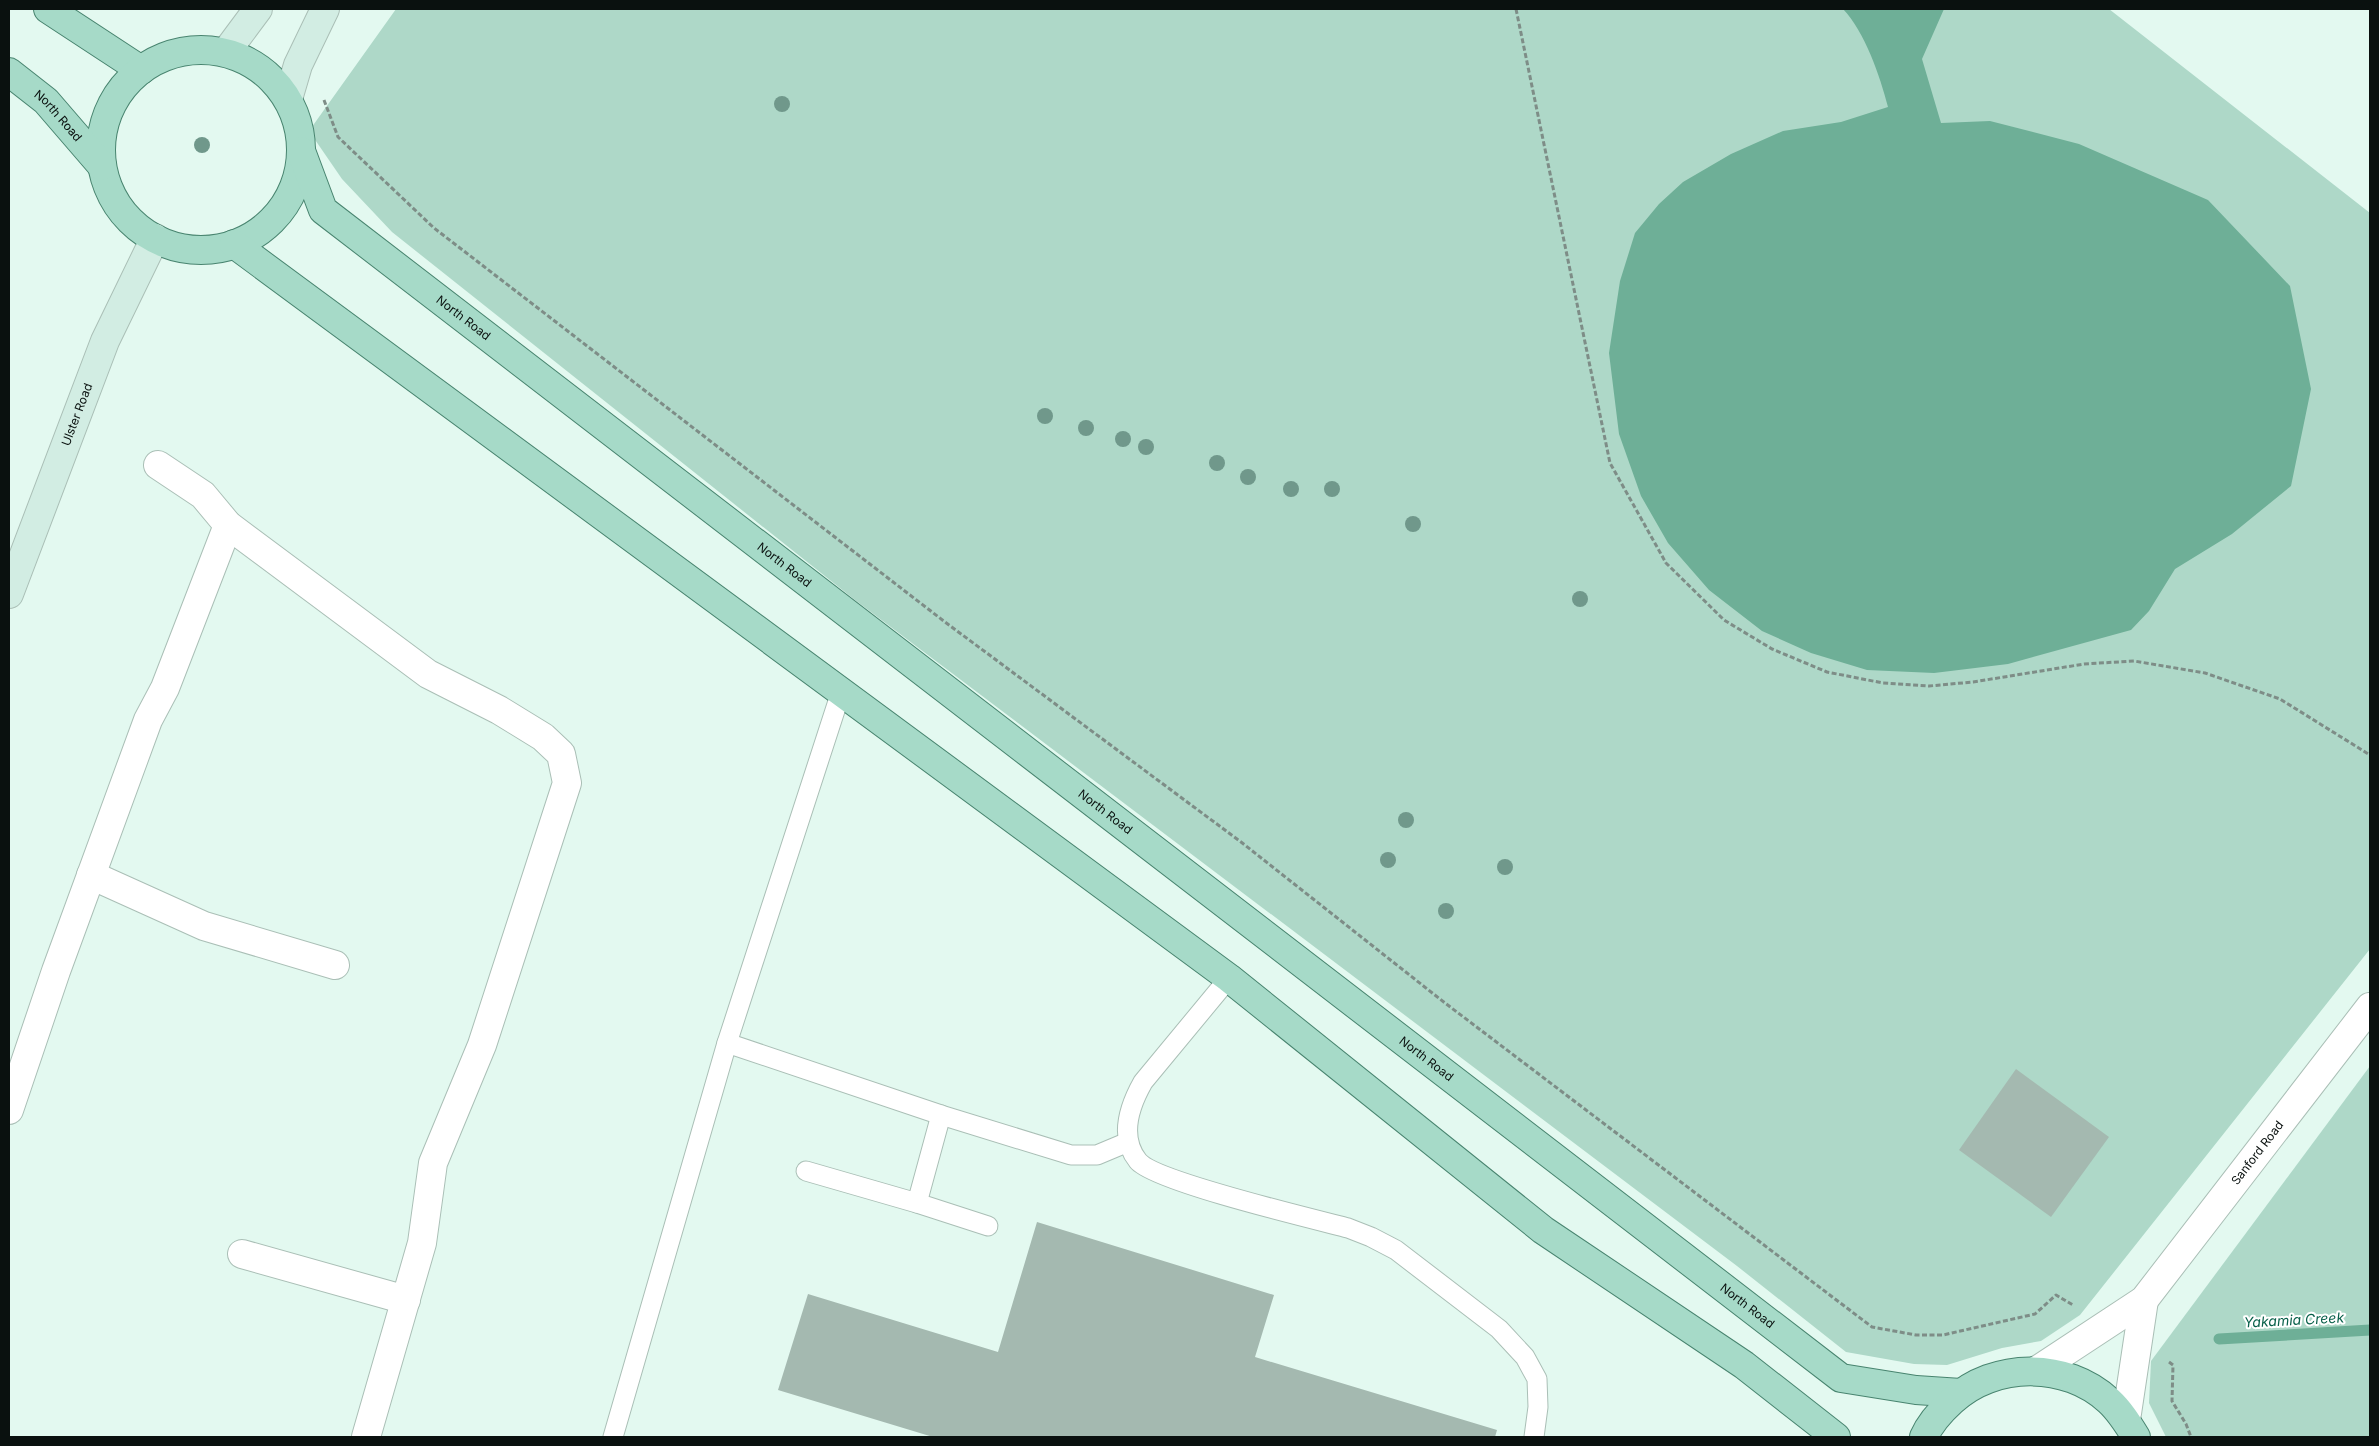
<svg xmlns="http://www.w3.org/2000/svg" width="2379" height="1446" font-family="Inter,sans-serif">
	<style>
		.green { fill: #aed8c8 }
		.water { fill: #6eaf97 }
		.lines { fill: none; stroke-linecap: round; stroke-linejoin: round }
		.stream { stroke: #6eaf97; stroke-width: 11 }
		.building { fill: #a4b9b0 }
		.service-casing { stroke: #aabfb6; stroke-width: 21 }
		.minor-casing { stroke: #aabfb6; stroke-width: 30 }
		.secondary-casing { stroke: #aabfb6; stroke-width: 30 }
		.primary-casing { stroke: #48846f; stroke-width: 30 }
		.path { stroke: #7e8d87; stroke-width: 3; stroke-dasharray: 5 2.5; stroke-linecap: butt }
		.service { stroke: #fff; stroke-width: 19 }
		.minor { stroke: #fff; stroke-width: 28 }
		.secondary { stroke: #d2ede3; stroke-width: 28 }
		.primary { stroke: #a6dac8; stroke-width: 28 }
		.tree { fill: #70988b }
		.labels { text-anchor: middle; stroke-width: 4; stroke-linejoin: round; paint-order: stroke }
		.street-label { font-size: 12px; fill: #0a110f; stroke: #fff }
		.water-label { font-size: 14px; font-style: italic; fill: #08604a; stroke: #fff }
	</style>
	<rect width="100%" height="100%" fill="#e3f9f0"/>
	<g class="green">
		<path d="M396,9h1713l261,204v736l-290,366 -39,26 -39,7 -55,17 -33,-1 -68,-12 -109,-86 -882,-666 -463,-368 -50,-53 -33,-48z"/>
		<path d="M2370,1066v371h-204l-17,-34 2,-42z"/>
	</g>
	<path class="water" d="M1843,9h101l-22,50 19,64 49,-2 89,23 129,56 82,86 21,103 -20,97 -59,48 -57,35 -26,42 -18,19 -123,34 -74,9 -67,-3 -56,-17 -49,-22 -53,-41 -41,-47 -27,-47 -22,-62 -10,-81 11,-72 15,-48 24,-29 24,-22 48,-28 52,-23 58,-9 47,-15c-8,-31 -23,-75 -45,-98z"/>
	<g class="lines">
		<path class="stream" d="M2219,1339l151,-9"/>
	</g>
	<g class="building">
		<path d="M2016,1069l93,68 -58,80 -92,-67z"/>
		<path d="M1037,1222l237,73 -19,62 242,73 -2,7h-562l-155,-47 30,-96 190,58z"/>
	</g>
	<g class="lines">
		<g class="service-casing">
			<g id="service">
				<path d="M1229,978l-86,104c-13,23 -25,54 -5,79 16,20 175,58 210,67l23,9 25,13 103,79 26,28 12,22 1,28 -4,30"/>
				<path d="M727,1043l214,72 130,40h26l31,-13"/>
				<path d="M806,1171l111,32 24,-88"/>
				<path d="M917,1203l71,23"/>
				<path d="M613,1437l114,-394 114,-351"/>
			</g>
		</g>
		<g class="minor-casing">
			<g id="minor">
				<path d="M158,465l45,30 25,30 200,149 71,36 44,27 18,17 6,29 -85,262 -49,118 -11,80 -56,194"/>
				<path d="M91,875l113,51 131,39"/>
				<path d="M9,1110l47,-139 92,-251 17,-32 63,-163"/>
				<path d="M242,1254l164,46"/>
				<path id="s1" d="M2036,1371l108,-71 226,-293"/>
				<path d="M2126,1420l18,-120"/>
			</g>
		</g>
		<g class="secondary-casing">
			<g id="secondary">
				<path d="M226,52l32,-43"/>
				<path d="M288,99l10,-34 27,-56"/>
				<path id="s2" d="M9,594l96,-253 50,-103"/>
			</g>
		</g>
		<g class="primary-casing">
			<g id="primary">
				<path d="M48,9l93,61"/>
				<circle cx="201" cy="150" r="100"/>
				<path id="s3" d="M9,72l37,29 56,65"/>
				<path id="s4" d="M301,151l22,59 1518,1168 75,12 45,3"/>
				<path d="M234,244l995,734 314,252 201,135 92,72"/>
				<path d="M1924,1437c6,-14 17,-26 28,-36 42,-39 114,-40 157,0 11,10 19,23 27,36"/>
			</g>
		</g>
		<g class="path">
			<path d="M1516,9l94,454 56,100 58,57 48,29 55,23 56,11 46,3 44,-4 111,-18 50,-3 71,12 75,26 90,56"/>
			<path d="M324,100l14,37 96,91 511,394 296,220 204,161 427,324 44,8h27l92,-21 21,-19 17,10"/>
			<path d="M2169,1362l4,3 -1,36 14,23 5,13"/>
		</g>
		<use href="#service" class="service"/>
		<use href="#minor" class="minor"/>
		<use href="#secondary" class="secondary"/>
		<use href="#primary" class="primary"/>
	</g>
	<g class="tree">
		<circle cx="782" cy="104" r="8"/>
		<circle cx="202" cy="145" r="8"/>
		<circle cx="1045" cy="416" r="8"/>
		<circle cx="1086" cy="428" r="8"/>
		<circle cx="1123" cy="439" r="8"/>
		<circle cx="1146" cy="447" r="8"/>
		<circle cx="1217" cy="463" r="8"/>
		<circle cx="1248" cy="477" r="8"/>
		<circle cx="1291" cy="489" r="8"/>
		<circle cx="1332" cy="489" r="8"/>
		<circle cx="1413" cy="524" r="8"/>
		<circle cx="1580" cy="599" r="8"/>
		<circle cx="1406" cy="820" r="8"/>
		<circle cx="1388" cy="860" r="8"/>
		<circle cx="1505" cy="867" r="8"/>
		<circle cx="1446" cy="911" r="8"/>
	</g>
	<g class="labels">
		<g class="street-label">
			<text dy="4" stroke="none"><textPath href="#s3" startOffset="66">North Road</textPath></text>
			<text dy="4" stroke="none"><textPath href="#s4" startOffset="240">North Road</textPath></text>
			<text dy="4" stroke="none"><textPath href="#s2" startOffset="192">Ulster Road</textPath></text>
			<text dy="4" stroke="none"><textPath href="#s4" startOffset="645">North Road</textPath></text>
			<text dy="4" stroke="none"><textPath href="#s4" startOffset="1050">North Road</textPath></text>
			<text dy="4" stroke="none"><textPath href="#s4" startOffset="1455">North Road</textPath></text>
			<text dy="4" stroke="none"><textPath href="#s1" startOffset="315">Sanford Road</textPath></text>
			<text dy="4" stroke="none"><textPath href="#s4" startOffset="1860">North Road</textPath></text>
		</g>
		<g class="water-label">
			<text transform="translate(2294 1320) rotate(-3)" y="5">Yakamia Creek</text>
		</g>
	</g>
	<rect width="2379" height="1446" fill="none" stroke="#0a110f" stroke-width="20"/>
</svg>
